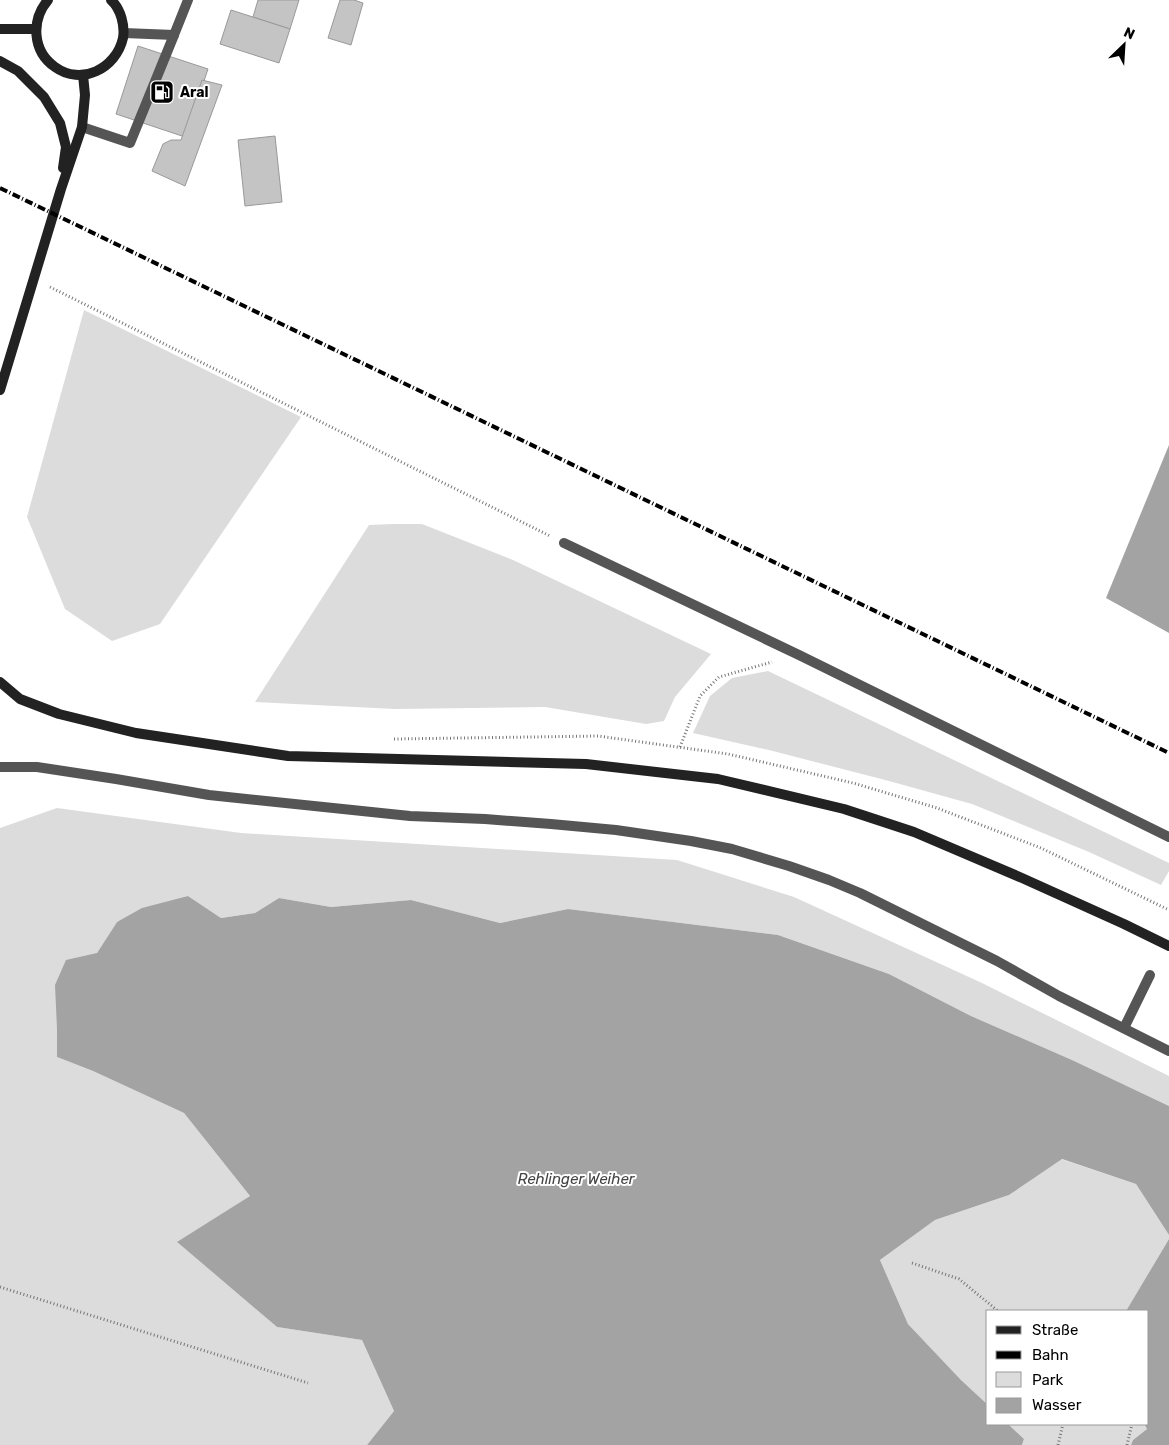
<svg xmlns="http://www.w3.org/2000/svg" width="1169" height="1445" font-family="Rubik,sans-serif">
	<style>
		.green { fill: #dcdcdc }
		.water { fill: #a3a3a3 }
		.building { fill: #c4c4c4; stroke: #999 }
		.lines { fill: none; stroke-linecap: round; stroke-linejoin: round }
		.path { stroke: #777; stroke-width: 3; stroke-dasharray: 1 2.5; stroke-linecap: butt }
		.lane { stroke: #555; stroke-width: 10 }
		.street { stroke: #555; stroke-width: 10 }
		.secondary { stroke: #222; stroke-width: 10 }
		.rail { stroke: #000; stroke-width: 4; stroke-dasharray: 8 2.5 1 2.5; stroke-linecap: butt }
		.labels { text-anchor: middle; stroke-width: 4; stroke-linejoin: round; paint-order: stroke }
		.poi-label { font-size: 14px; font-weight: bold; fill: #000; stroke: #fff; text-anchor: start }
		.water-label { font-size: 15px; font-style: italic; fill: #444; stroke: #fff }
	</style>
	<rect width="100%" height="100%" fill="#fff"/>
	<g class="green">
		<path d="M84,310l217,107 -141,207 -48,17 -47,-32 -38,-92z"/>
		<path d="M394,524h28l91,36 198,94 -36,43 -11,24 -18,3 -101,-17 -150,2 -140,-7 114,-177z"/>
		<path d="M768,671l401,192v8l-8,14 -72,-33 -117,-48 -83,-23 -120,-31 -76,-17 17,-37 22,-18z"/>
		<path d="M57,808l184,25 436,27 117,37 188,86 187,93v30l-97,-46 -101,-44 -82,-42 -111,-39 -210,-26 -68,14 -89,-23 -80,7 -52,-9 -24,15 -34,5 -33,-22 -71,26 -20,31 -40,76v28l36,14 91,42 66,83 -72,47 99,84 85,13 32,71 -27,34h-367v-617z"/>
		<path d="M1061,1159l75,25 33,51v4l-43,72h-138v94l-27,-25 -53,-56 -28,-64 55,-40 74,-25z"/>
		<path d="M1008,1424h135l4,5 -14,11 -2,5h-109l2,-6z"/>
	</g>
	<g class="water">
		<path d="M1169,445v188l-63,-35z"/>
		<path d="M188,896l33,22 34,-5 24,-15 52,9 80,-7 89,23 68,-14 210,26 111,39 82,42 101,44 97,46v129l-33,-51 -74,-25 -53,36 -74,25 -55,40 28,64 53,56 27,25v19h20l16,15 -2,6h-655l27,-34 -32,-71 -85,-13 -100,-85 73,-46 -66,-83 -91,-42 -36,-14v-28l-2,-44 11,-25 31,-7 20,-31 25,-14z"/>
		<path d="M1169,1239v206h-38l2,-5 14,-11 -3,-5h4v-113h-22z"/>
	</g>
	<g class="building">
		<path d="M258,0h41l-9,29 -37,-12z"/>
		<path d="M340,0h14l9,3 -12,42 -23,-7z"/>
		<path d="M231,10l59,19 -11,34 -59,-19z"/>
		<path d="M138,46l70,23 -23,68 -69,-23z"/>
		<path d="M202,80l20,5 -37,101 -33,-15 11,-27 8,-4h10z"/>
		<path d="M275,136l7,66 -37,4 -7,-66z"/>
	</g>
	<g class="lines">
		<g class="path">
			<path d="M50,287l500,249"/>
			<path d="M394,739l204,-3 130,18 125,29 84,25 104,40 128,62"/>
			<path d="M680,747l20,-51 19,-19 53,-15"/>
			<path d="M912,1263l47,16 39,32"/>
			<path d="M0,1287l308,96"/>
			<path d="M1058,1445l5,-21"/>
			<path d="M1127,1445l5,-21"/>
		</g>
		<g class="lane">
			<path d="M124,33l50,2 14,-35"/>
			<path d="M82,127l48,16 44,-108"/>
			<path d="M0,767h37l79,12 93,16 201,21 75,3 66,5 65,6 75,11 41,8 57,17 40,14 31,13 137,68 62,35 110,55"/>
			<path d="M1124,1028l26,-53"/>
		</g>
		<path class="street" d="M564,543l235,112 370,182"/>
		<g class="secondary">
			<path d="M48,0c-17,20 -16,51 7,67 26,19 61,2 68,-29 2,-12 -2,-29 -12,-38"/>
			<path d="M0,29h35"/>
			<path d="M0,61l18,10 26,26 16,26 6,24 -3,21"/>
			<path d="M0,390l61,-201 21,-62 3,-32 -2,-20"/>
			<path d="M0,682l20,17 39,15 77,19 152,23 298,8 132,15 126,30 70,23 108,46 102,46 45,22"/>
		</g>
		<path class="rail" d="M0,188l1169,565"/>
	</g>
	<defs>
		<g id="fuel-square" transform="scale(1.25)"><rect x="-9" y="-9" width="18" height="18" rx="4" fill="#000" stroke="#fff"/><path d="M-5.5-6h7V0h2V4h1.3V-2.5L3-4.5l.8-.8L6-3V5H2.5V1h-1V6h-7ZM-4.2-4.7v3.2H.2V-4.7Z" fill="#fff"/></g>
	</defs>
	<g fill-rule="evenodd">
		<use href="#fuel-square" x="162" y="92"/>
	</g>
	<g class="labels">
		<g class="poi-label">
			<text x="180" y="97">Aral</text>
		</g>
		<g class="water-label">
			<text x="576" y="1184">Rehlinger Weiher</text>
		</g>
	</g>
	<rect x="986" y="1310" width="162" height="115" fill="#ffffff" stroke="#999999"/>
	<rect x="996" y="1326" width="25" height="8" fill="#222222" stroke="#999999"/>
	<text x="1032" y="1335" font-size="15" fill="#000000">Straße</text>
	<rect x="996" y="1351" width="25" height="8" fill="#000000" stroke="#999999"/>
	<text x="1032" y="1360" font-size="15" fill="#000000">Bahn</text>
	<rect x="996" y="1372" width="25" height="15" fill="#dcdcdc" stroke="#999999"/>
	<text x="1032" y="1385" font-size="15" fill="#000000">Park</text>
	<rect x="996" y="1398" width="25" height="15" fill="#a3a3a3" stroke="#999999"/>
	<text x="1032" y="1410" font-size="15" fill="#000000">Wasser</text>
	<g transform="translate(1124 45) rotate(25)" stroke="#ffffff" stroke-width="4" paint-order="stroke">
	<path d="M0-4L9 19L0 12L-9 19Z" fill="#000000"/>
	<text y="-8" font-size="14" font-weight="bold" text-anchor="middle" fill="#000000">N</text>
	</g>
</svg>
